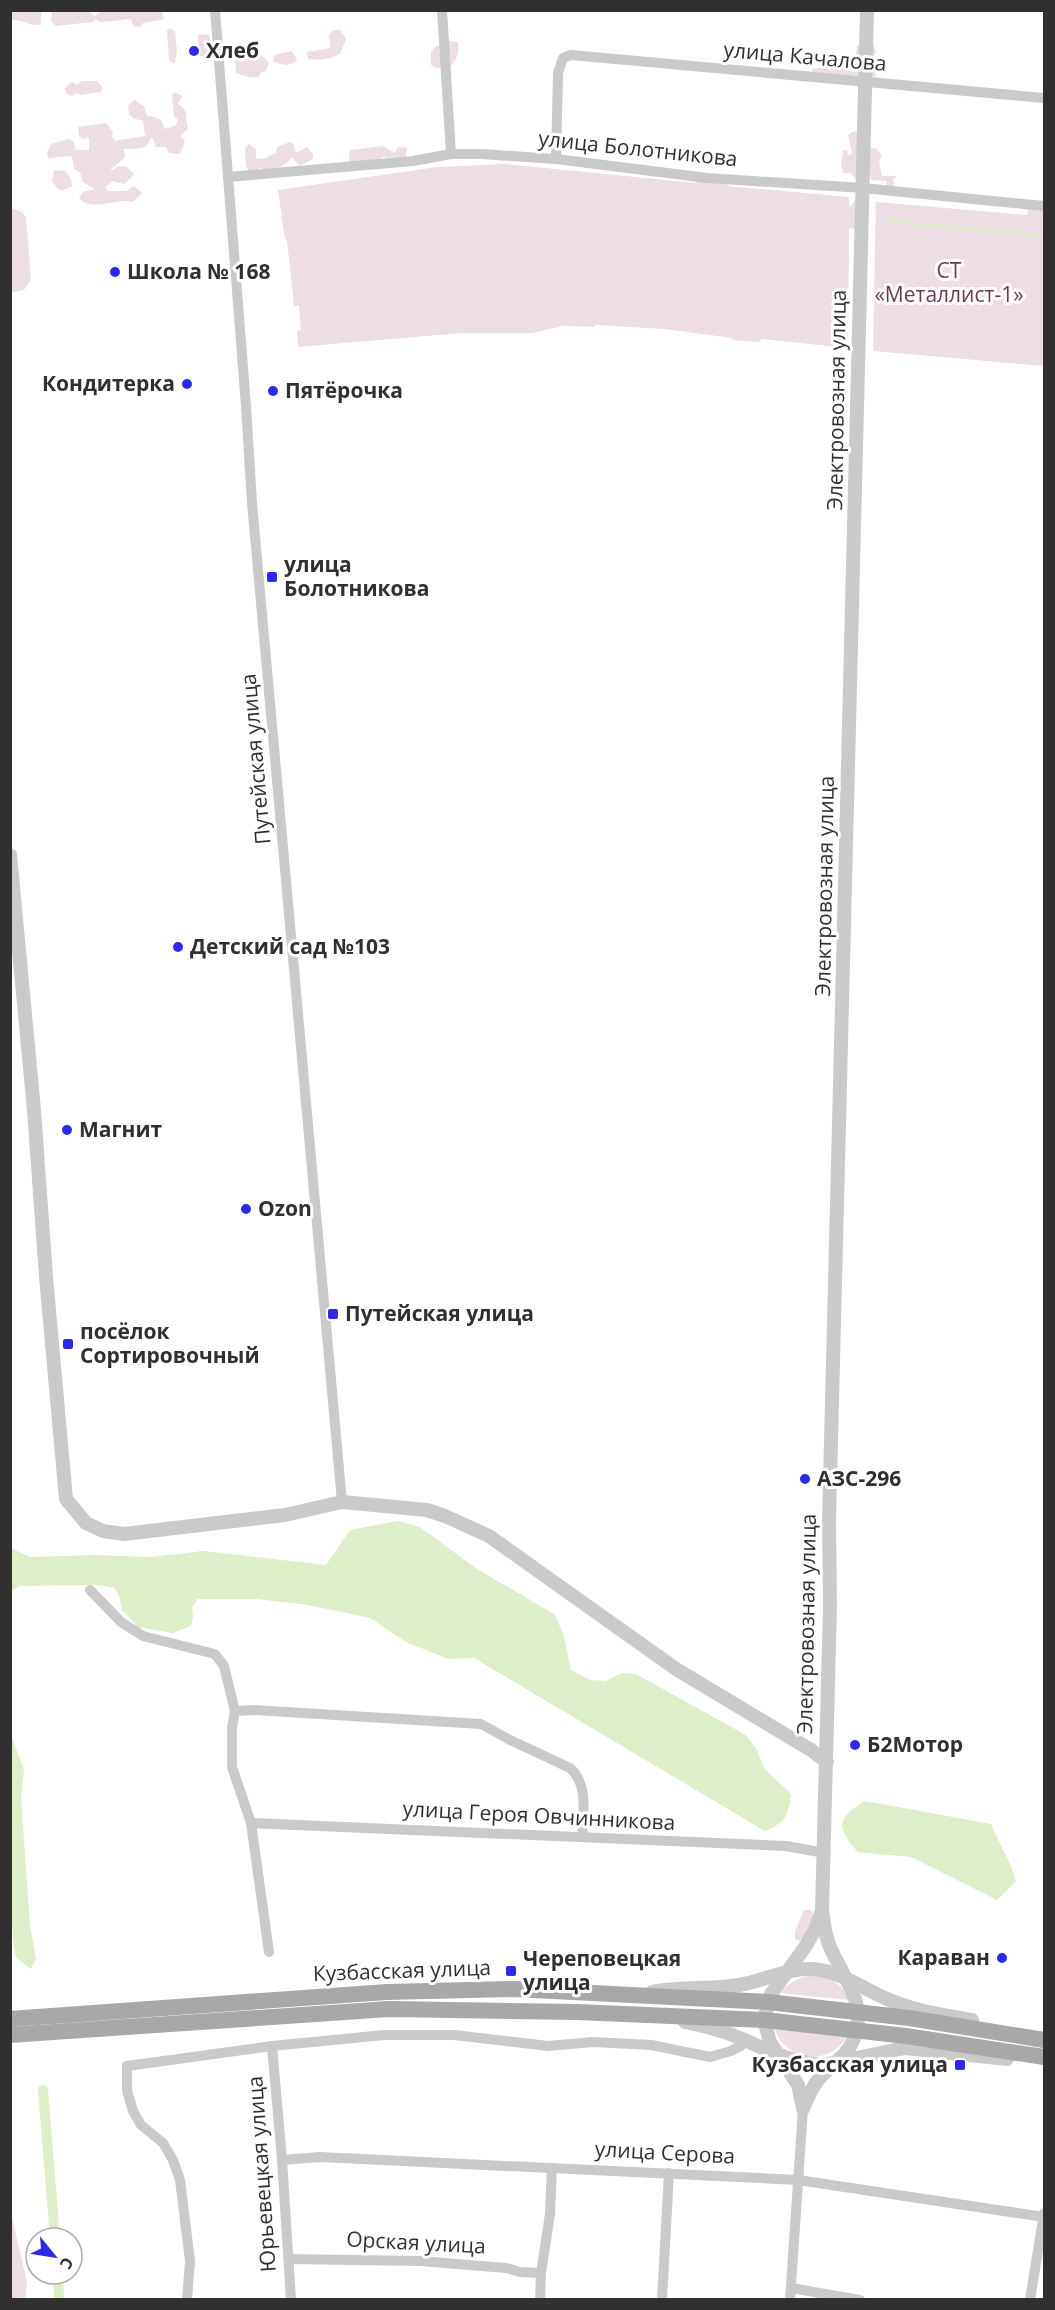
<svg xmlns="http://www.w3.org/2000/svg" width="1055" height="2310" font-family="'Open Sans',sans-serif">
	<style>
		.green { fill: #eddde4 }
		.water { fill: #ddeec8 }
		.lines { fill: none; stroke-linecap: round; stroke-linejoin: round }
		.stream { stroke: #ddeec8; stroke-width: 3 }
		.canal { stroke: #ddeec8; stroke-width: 10 }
		.minor { stroke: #cacaca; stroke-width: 10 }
		.tertiary { stroke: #cacaca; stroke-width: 14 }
		.primary { stroke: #a8a8a8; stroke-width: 16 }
		.poi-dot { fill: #2929ef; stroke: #fff; stroke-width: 2 }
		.labels { text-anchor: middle; stroke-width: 6; stroke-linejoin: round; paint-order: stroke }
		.poi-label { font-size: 21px; font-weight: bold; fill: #303030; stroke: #fff; text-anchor: start }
		.street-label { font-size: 21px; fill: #303030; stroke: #fff }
		.park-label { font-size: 21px; fill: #6e3a4f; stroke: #fff }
	</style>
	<rect width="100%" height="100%" fill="#fff"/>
	<g class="green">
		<path d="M52,10l36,1 7,5 5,-5h62l2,8 -21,4 -3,4 -7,-1 -2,-7 -31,3 -5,-3 -2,3 -37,4 -5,-5z"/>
		<path d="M10,11h31v14c-12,1 -18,-6 -30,-5z"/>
		<path d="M170,28l5,3 2,20 -2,11 -3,1 -3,-4 -2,-28z"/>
		<path d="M333,30h7l6,9 -6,15c-10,5 -21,7 -32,5l-1,-7 23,-4 -1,-13z"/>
		<path d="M209,34l3,19 -4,5 -10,-3v-20z"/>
		<path d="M448,41l10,1c1,10 0,16 -7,24l-15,2 -5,-3v-13l5,-6h4l-1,7 6,-1z"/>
		<path d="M865,41l8,2 3,10 -7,7 2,4h7l-3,13 -4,-2 -9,3 -7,-3 -6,7 -37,-10 1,-4 23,-1 18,5 3,-26z"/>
		<path d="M237,48l10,6 4,-4h6l12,13 -3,8 -5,1 -2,5h-11l-12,-4 -1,-11z"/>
		<path d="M291,51l4,4 2,6c-10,6 -14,4 -24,0l2,-6z"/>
		<path d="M82,81h15l6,7 -2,4 -20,3 -4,-2 -5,3 -5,-2 -2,-6 7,-6 5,3z"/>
		<path d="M175,92l7,4 -4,8c13,10 6,11 10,24l-7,8 4,5 -5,13 -11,-1 -3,-6h-10l-3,-9h-3c-2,13 -15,10 -26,11l1,8 -15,13h4l3,-3 9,-1 8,8 -9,10 -12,-3 -8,6 4,4h17l8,-5 8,7 -9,9c-16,-5 -41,11 -54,-4l4,-6 12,-3 -12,-7 -3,-10 -6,-3 -2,-13 -24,2 -1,-6 4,-8 18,-5 4,2 3,9h13v-12l-6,1 -4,-3 -1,-9 28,-4 7,9 -1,5 3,4 30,-5 -2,-15 -10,-3 -4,-4 -1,-8 6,-6 10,6 3,10c10,0 16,3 17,13l11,-3 3,-6 -4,-4 -2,-21z"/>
		<path d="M861,130l1,12 9,6 6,1 5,7 -3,6 3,14h15l-5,4 2,2v6l-8,-2 1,-5 -16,-1 -2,-13 -10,14 -9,-8h-6l-3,-6 2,-17h4l1,5 2,1 2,-3 -4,-18 4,-3z"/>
		<path d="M290,142l4,3 2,8 11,-6 6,7v5l-14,7 -7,-9c-7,9 -20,17 -32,11l-5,4h-6l-3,-6 -1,-17 4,-5 7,6v9l11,-1 1,-2 8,-3 1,-6z"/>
		<path d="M383,146l12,7 3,-6 9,1 -2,12 -11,-1 -1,-3 -3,2 -8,-1 -2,4 -26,3 -5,-3 1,-11z"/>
		<path d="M505,164l191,19 1,-4 31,2v5l121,11 1,11 7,-11 4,1 8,12 -2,21 -18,-3 -1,120 -87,-9 -1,3 -28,-2v-2l-67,-9 -70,-4v2l-32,-1 -31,7h-71l-163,14 -1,-16 4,-1 -2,-24h-5l-7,-66 -2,-1 -7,-49 159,-23z"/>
		<path d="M54,170l11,1 6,8 1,7 -9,4 -5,-1 -6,-8z"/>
		<path d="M876,202l151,13 2,-7 15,1v157l-171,-15z"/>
		<path d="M11,208l11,4 4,5 5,62 -7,11 -13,3z"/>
		<path d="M804,1910h6l5,6 -10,20 -6,5 -4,-2v-7z"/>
		<path d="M817,1975c16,4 26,10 32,25l-69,-7c10,-12 21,-17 37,-18z"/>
		<path d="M775,2030l73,5c-17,32 -61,27 -73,-5z"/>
		<path d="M11,2151l1,67 15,64 -2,17h-14z"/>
	</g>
	<g class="water">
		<path d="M398,1521l22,6 57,42 77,45 9,19 8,37 19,10 15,1 17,-8 14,1 110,61 11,15 7,18 27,26c-3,22 -5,28 -26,37l-291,-173 -26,1 -42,-17 -36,-24 -62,-13 -51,-6h-59l-6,8 1,10 -2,9 -18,7 -35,-6 -16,-17 -3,-14 -5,-8 -17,-3 -77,1 -9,5 -1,-50 3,8 17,8 65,-2 55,2 53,-6 123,14 24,-35z"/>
		<path d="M10,1733l14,37 -3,28 9,128 6,33 -5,10 -15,-11 -3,-20 -3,-46z"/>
		<path d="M865,1801l126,23c8,20 19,36 25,57l-19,19 -86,-43 -53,-5c-21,-24 -23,-33 7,-51z"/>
	</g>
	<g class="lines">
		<path class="stream" d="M888,221l156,15"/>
		<g class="canal">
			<path d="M43,2090l12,148"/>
			<path d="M58,2274l1,26"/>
		</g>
		<g class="minor">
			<path d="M215,10l31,396 6,97 90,999"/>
			<path d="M442,10l9,144"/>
			<path d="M556,159l2,-86 5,-15 8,-3 473,43"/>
			<path d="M228,177l185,-16 38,-7h31l74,5 151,19 156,10 181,18"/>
			<path d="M90,1590l31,32 22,14 72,18 9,12 11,45 -3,17v39l19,56 18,129"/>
			<path d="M235,1711l18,-1 228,14 27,15 62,29c19,17 13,46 12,69"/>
			<path d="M251,1823l535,23 39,7"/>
			<path d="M272,2046l10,114 9,140"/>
			<path d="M282,2160l38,-3 478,23 246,37"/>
			<path d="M289,2259l131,2 86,7 14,4 21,1"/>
			<path d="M791,2288l69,12"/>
			<path d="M187,2300l3,-39 -10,-81 -7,-20 -10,-17 -22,-18 -8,-14 -6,-20v-25l145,-20 112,-11h70l94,11 45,-4 58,3 59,12 21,-6 11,-6 3,-5"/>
			<path d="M540,2300l1,-27 9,-59 2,-46"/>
			<path d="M662,2300l7,-127"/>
			<path d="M790,2300l13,-191"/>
			<path d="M1030,2300l14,-87"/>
		</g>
		<g class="tertiary">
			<path d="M10,855l24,255 12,167 20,222 20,24 17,8 21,3 161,-19 57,-13 85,8 18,6 44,20 187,133 135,81 16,12"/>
			<path d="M652,1992c29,-6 58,-2 87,-7 27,-4 52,-20 81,-15 24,4 44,19 67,29 27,12 56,16 85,21"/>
			<path d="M685,2022c15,3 31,7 45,12 34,13 53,27 92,31l83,-17 102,11"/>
			<path d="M803,2108l-5,-23 -28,-43 -6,-22 7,-26 34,-47 11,-19 5,-15"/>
			<path d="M803,2109c4,-10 8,-20 15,-29 10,-13 27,-22 34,-37 18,-38 -8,-63 -22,-96 -5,-11 -6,-23 -8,-36l8,-304 -1,-86 38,-1511"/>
		</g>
		<g class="primary">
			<path d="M10,2019l377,-27 127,-3 254,13 141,16 135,22"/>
			<path d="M10,2035l379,-26 188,3 187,8 142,16 138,21"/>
		</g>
	</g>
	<g class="poi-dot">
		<circle cx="194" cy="51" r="6"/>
		<circle cx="115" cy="272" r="6"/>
		<circle cx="187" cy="384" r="6"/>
		<circle cx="273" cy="391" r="6"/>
		<rect x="266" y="571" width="12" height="12" rx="3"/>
		<circle cx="178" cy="947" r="6"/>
		<circle cx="67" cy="1130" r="6"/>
		<circle cx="246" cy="1209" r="6"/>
		<rect x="327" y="1308" width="12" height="12" rx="3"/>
		<rect x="62" y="1338" width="12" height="12" rx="3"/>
		<circle cx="805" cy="1479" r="6"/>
		<circle cx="855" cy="1745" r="6"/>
		<circle cx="1002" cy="1958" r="6"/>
		<rect x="505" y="1965" width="12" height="12" rx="3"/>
		<rect x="954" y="2059" width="12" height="12" rx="3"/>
	</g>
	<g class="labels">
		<g class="poi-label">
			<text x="206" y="58">Хлеб</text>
			<text x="127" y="279">Школа № 168</text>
			<text x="175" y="391" text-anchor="end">Кондитерка</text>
			<text x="285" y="398">Пятёрочка</text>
			<text x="284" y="572">улица<tspan x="284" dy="24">Болотникова</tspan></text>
			<text x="190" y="954">Детский сад №103</text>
			<text x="79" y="1137">Магнит</text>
			<text x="258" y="1216">Ozon</text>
			<text x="345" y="1321">Путейская улица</text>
			<text x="80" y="1339">посёлок<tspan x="80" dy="24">Сортировочный</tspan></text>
			<text x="817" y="1486">АЗС-296</text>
			<text x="867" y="1752">Б2Мотор</text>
			<text x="990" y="1965" text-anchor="end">Караван</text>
			<text x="523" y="1966">Череповецкая<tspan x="523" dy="24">улица</tspan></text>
			<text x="948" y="2072" text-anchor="end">Кузбасская улица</text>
		</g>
		<g class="street-label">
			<text transform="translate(805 57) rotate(5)" y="7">улица Качалова</text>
			<text transform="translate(638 149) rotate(6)" y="7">улица Болотникова</text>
			<text transform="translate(837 400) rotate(-89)" y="7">Электровозная улица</text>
			<text transform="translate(256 759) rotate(-95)" y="7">Путейская улица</text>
			<text transform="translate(825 886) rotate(-89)" y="7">Электровозная улица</text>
			<text transform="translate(807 1624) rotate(-89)" y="7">Электровозная улица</text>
			<text transform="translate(539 1816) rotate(3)" y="7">улица Героя Овчинникова</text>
			<text transform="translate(402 1971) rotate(-2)" y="7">Кузбасская улица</text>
			<text transform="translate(665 2153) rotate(3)" y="7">улица Серова</text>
			<text transform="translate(262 2174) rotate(-94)" y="7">Юрьевецкая улица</text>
			<text transform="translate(416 2243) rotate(3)" y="7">Орская улица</text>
		</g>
		<g class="park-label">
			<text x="949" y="278">СТ<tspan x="949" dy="24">«Металлист-1»</tspan></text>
		</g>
	</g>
	<rect width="1055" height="2310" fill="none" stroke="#303030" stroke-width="24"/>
	<g transform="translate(54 2256) rotate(120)"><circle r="28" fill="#ffffff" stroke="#acacac" stroke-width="1.5"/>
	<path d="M0-4.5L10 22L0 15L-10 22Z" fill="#2929ef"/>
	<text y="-9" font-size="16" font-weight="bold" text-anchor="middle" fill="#303030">С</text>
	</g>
</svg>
